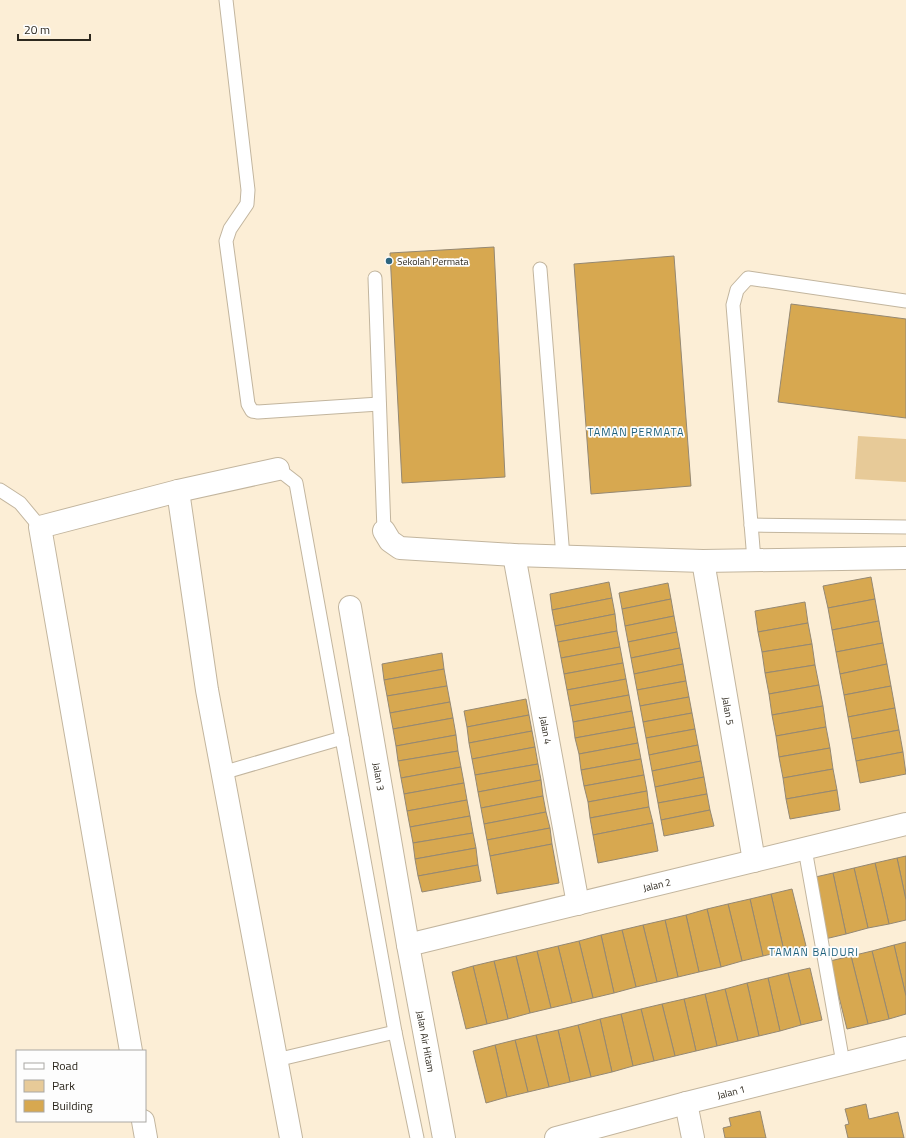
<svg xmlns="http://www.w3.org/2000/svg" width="906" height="1138" font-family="'Titillium Web',sans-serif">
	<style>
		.green { fill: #e7ca98 }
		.building { fill: #d7a850; stroke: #958872 }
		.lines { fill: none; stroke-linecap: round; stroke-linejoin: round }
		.service-casing { stroke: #c2b59e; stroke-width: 15 }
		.minor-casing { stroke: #c2b59e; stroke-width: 24 }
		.service { stroke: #fff; stroke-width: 13 }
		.minor { stroke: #fff; stroke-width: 22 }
		.poi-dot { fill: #2e6680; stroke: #fdfdfd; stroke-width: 1.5 }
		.labels { text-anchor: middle; stroke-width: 3.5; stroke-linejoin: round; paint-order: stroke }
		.poi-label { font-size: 10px; fill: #2d281e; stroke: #fdfdfd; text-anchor: start }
		.street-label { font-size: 10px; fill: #2d281e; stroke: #fdfdfd }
		.neighbourhood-label { font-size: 11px; letter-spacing: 1px; fill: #1c5f7c; stroke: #fdfdfd }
	</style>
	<rect width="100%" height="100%" fill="#fceed6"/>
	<path class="green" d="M858,436l48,3v43l-51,-3z"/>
	<g class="building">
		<path d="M494,247l11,230 -103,6 -12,-230z"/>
		<path d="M674,256l17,230 -100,8 -17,-230z"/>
		<path d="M791,304l115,15v99l-128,-16z"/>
		<path d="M871,577l4,22 -47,9 -5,-22z"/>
		<path d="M609,582l3,16 -60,12 -2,-16z"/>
		<path d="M668,583l3,16 -49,10 -3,-16z"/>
		<path d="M612,598l3,16 -60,12 -3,-16z"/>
		<path d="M671,599l3,17 -49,10 -3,-17z"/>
		<path d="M875,599l4,22 -47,9 -4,-22z"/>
		<path d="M805,602l3,21 -50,9 -3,-21z"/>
		<path d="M615,614l2,17 -59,11 -3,-16z"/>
		<path d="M674,616l3,16 -49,10 -3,-16z"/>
		<path d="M879,621l4,22 -47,9 -4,-22z"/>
		<path d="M808,623l4,21 -50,8 -4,-20z"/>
		<path d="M617,631l3,16 -59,11 -3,-16z"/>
		<path d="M677,632l3,16 -49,10 -3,-16z"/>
		<path d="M883,643l4,21 -47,10 -4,-22z"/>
		<path d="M812,644l3,21 -50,8 -3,-21z"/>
		<path d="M620,647l3,16 -59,11 -3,-16z"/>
		<path d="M680,648l3,16 -49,10 -3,-16z"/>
		<path d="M442,653l2,16 -60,11 -2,-16z"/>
		<path d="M623,663l3,16 -59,11 -3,-16z"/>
		<path d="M683,664l3,17 -49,9 -3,-16z"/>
		<path d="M887,664l4,22 -47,9 -4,-21z"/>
		<path d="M815,665l4,20 -50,9 -4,-21z"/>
		<path d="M444,669l3,17 -60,10 -3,-16z"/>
		<path d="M626,679l3,16 -59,11 -3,-16z"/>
		<path d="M686,681l3,16 -49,9 -3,-16z"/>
		<path d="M819,685l4,21 -51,9 -3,-21z"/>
		<path d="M447,686l3,16 -60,11 -3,-17z"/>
		<path d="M891,686l4,22 -47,9 -4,-22z"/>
		<path d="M629,695l3,16 -59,11 -3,-16z"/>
		<path d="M689,697l3,16 -49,9 -3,-16z"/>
		<path d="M526,699l3,16 -62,12 -3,-16z"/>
		<path d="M450,702l3,16 -60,11 -3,-16z"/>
		<path d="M823,706l3,21 -50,9 -4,-21z"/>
		<path d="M895,708l4,22 -47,9 -4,-22z"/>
		<path d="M632,711l3,16 -60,11 -2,-16z"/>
		<path d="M692,713l3,16 -49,9 -3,-16z"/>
		<path d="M529,715l3,16 -63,12 -2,-16z"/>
		<path d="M453,718l3,17 -60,11 -3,-17z"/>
		<path d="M635,727l3,16 -59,11 -4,-16z"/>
		<path d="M826,727l4,21 -51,9 -3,-21z"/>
		<path d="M695,729l3,16 -49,10 -3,-17z"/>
		<path d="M899,730l4,22 -47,9 -4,-22z"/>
		<path d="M532,731l3,16 -63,12 -3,-16z"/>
		<path d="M456,735l2,16 -60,10 -2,-15z"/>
		<path d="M638,743l3,16 -60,11 -2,-16z"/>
		<path d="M698,745l3,16 -49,10 -3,-16z"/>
		<path d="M535,747l3,17 -63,11 -3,-16z"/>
		<path d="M830,748l3,21 -50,9 -4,-21z"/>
		<path d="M458,751l3,16 -60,11 -3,-17z"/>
		<path d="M903,752l3,22 -46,9 -4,-22z"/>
		<path d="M641,759l3,16 -60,11 -3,-16z"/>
		<path d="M701,761l3,16 -49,10 -3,-16z"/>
		<path d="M538,764l3,16 -63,12 -3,-17z"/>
		<path d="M461,767l3,16 -60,11 -3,-16z"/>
		<path d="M833,769l4,21 -51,9 -3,-21z"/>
		<path d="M644,775l3,16 -59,11 -4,-16z"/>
		<path d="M704,777l3,17 -49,9 -3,-16z"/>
		<path d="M541,780l2,16 -62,12 -3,-16z"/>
		<path d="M464,783l3,17 -60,11 -3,-17z"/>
		<path d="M837,790l3,20 -50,9 -4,-20z"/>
		<path d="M647,791l2,16 -59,11 -2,-16z"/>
		<path d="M707,794l3,16 -49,10 -3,-17z"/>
		<path d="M543,796l3,16 -62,12 -3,-16z"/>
		<path d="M467,800l3,16 -60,11 -3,-16z"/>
		<path d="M649,807l4,16 -60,12 -3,-17z"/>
		<path d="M710,810l4,16 -50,10 -3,-16z"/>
		<path d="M546,812l4,16 -63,12 -3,-16z"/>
		<path d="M470,816l3,17 -60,10 -3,-16z"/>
		<path d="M653,823l5,28 -60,12 -5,-28z"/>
		<path d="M550,828l2,16 -62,12 -3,-16z"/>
		<path d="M473,833l3,15 -61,11 -2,-16z"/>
		<path d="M552,844l7,39 -62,11 -7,-38z"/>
		<path d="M476,848l2,17 -60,11 -3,-17z"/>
		<path d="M906,856v44l-9,-42z"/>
		<path d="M897,858l9,42v20l-17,4 -14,-61z"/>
		<path d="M875,863l14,61 -21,4 -14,-60z"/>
		<path d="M478,865l3,16 -59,11 -4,-16z"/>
		<path d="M854,868l14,60 -22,6 -13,-61z"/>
		<path d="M833,873l13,61 -21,5 -14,-61z"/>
		<path d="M792,889l14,57 -22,5 -13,-57z"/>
		<path d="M771,894l13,57 -21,5 -13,-57z"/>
		<path d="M750,899l13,57 -21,5 -14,-57z"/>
		<path d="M728,904l14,57 -21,6 -14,-58z"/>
		<path d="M707,909l14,58 -22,5 -13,-57z"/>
		<path d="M686,915l13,57 -21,5 -13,-57z"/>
		<path d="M665,920l13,57 -21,5 -14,-57z"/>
		<path d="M643,925l14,57 -21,5 -14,-57z"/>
		<path d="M622,930l14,57 -22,6 -13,-58z"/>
		<path d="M601,935l13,58 -21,5 -14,-57z"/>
		<path d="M579,941l14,57 -21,5 -14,-57z"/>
		<path d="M906,942v54l-12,-51z"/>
		<path d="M894,945l12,51v18l-17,5 -17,-68z"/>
		<path d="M558,946l14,57 -21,5 -14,-57z"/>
		<path d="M537,951l14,57 -21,5 -14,-57z"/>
		<path d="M872,951l17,68 -21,5 -17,-68z"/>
		<path d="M516,956l14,57 -22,6 -14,-58z"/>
		<path d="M851,956l17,68 -21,5 -17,-68z"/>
		<path d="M494,961l14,58 -21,5 -14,-58z"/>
		<path d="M473,966l14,58 -21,5 -14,-57z"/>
		<path d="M810,968l12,52 -21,5 -13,-52z"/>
		<path d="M788,973l13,52 -21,6 -12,-53z"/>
		<path d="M768,978l12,53 -21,5 -12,-53z"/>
		<path d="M747,983l12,53 -21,5 -13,-52z"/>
		<path d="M725,989l13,52 -21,5 -12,-52z"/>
		<path d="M705,994l12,52 -21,5 -12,-52z"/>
		<path d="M684,999l12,52 -21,5 -13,-52z"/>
		<path d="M662,1004l13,52 -21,5 -13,-52z"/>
		<path d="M641,1009l13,52 -21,5 -12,-52z"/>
		<path d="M621,1014l12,52 -21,6 -12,-53z"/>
		<path d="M600,1019l12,53 -21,5 -13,-52z"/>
		<path d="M578,1025l13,52 -21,5 -12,-52z"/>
		<path d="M558,1030l12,52 -21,5 -13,-52z"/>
		<path d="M536,1035l13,52 -21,5 -13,-52z"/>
		<path d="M515,1040l13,52 -21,5 -12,-52z"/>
		<path d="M495,1045l12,52 -21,6 -13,-52z"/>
		<path d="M866,1104l3,15 29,-7 6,26h-56l-3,-13 4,-1 -4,-15z"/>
		<path d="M760,1111l6,27h-41l-2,-10 8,-2 -2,-8z"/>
	</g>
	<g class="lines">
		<g class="service-casing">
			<g id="service">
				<path d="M226,0l22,190 -1,14 -17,25 -4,12 22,163 4,7 6,1 121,-8"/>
				<path d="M540,269l23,288"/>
				<path d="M375,278l9,253"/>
				<path d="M278,469l18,14 99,549 22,106"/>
				<path d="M0,490l20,13 20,24"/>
				<path d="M751,525l155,2"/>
				<path d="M754,560l-21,-255 4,-15 11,-12 158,23"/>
				<path d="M222,773l120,-35"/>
				<path d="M805,849l38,214"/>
				<path d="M276,1060l119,-28"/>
			</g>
		</g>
		<g class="minor-casing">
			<g id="minor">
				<path d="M178,491l29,199 84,448"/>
				<path d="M384,531l6,10 10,7 114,7 189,6 203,-3"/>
				<path id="s1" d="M514,555l64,349"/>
				<path id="s2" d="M703,561l51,300"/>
				<path id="s3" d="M350,607l58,338 36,193"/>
				<path id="s4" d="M408,945l498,-121"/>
				<path d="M131,1051l-91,-524 138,-36 100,-22"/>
				<path d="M686,1103l7,35"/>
				<path d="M143,1121l3,17"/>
				<path id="s5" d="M556,1138l130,-35 220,-55"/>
			</g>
		</g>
		<use href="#service" class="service"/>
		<use href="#minor" class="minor"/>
	</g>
	<circle class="poi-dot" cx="389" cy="261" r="4"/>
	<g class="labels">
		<g class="poi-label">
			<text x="397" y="265">Sekolah Permata</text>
		</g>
		<g class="street-label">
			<text dy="4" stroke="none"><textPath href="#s2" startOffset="152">Jalan 5</textPath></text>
			<text dy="4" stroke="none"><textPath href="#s1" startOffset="178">Jalan 4</textPath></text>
			<text dy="4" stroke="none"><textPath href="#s3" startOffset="172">Jalan 3</textPath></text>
			<text dy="4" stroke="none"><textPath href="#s4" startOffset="256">Jalan 2</textPath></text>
			<text dy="4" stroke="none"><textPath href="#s3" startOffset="441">Jalan Air Hitam</textPath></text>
			<text dy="4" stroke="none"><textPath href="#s5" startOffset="181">Jalan 1</textPath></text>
		</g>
		<g class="neighbourhood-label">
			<text x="636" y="436">TAMAN PERMATA</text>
			<text x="814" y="956">TAMAN BAIDURI</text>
		</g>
	</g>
	<rect x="16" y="1050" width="130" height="72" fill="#fdfdfd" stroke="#aaa8a4"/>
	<rect x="24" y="1063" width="20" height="6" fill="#ffffff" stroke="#aaa8a4"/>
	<text x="52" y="1070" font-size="12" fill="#2d281e">Road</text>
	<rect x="24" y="1080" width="20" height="12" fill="#e7ca98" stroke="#aaa8a4"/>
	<text x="52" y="1090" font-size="12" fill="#2d281e">Park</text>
	<rect x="24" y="1100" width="20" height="12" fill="#d7a850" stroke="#aaa8a4"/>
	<text x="52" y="1110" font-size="12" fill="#2d281e">Building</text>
	<path d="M18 34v6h72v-6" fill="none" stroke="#2d281e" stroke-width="2"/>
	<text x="24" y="34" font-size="12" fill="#2d281e" stroke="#fdfdfd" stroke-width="3" paint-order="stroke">20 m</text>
</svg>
